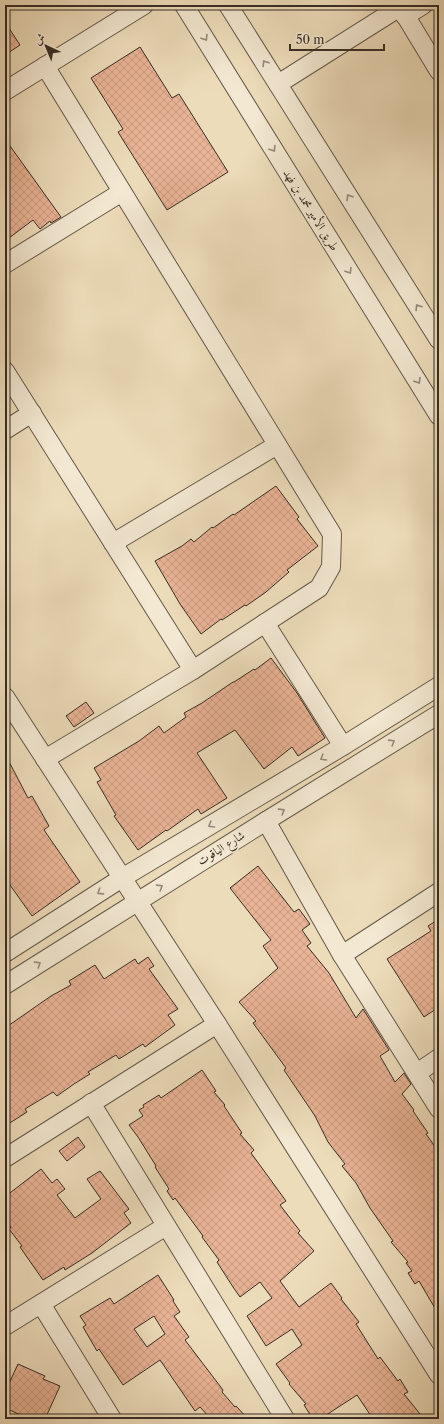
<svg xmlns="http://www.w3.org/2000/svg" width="444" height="1424" font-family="'Libre Caslon Text',Amiri,serif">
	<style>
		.building { fill: url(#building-cross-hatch); stroke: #372d24; fill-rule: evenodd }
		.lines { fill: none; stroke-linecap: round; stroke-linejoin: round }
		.minor-casing { stroke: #64594a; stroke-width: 20 }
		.minor { stroke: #f3e8d2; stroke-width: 18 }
		.oneway { stroke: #958a7b }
		.labels { text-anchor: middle; stroke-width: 3.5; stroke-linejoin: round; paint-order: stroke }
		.street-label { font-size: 12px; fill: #372d24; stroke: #f3e8d2 }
	</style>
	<defs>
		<pattern id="building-cross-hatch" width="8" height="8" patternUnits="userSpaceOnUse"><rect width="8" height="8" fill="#e9b395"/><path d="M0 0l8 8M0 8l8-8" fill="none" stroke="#c89a80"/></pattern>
	</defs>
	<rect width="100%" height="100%" fill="#eddcba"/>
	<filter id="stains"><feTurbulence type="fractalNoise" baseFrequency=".005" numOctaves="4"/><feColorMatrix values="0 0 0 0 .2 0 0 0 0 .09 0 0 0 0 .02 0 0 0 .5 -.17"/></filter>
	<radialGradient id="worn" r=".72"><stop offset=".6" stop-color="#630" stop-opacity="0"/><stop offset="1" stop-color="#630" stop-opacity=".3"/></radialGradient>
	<g class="building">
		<path d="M5,22l15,23 -15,10z"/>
		<path d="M140,47l32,51 7,-4 49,78 -61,38 -49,-78 5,-3 -32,-51z"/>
		<path d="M5,139l56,78 -10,6 -1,-2 -10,8 -7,-9 -28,21z"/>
		<path d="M276,486l23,31 -2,2 21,27 -31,24 2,2 -23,20 -20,14 -1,-1 -23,15 -1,-1 -20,15 -21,-30 -25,-43 27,-15 9,-7 3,3 18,-15 1,1 20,-14 1,1z"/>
		<path d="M271,658l26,35 28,45 -27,18 -6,-9 -28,22 -29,-39 -38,23 30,45 -26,16 -3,-5 -31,22 -1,-1 -28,20 -24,-34 2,-1 -19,-33 4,-2 -7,-12 45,-27 20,-15 5,7 22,-16 -2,-4 18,-10 31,-21h1l20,-13 1,1z"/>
		<path d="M86,702l8,11 -20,14 -8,-11z"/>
		<path d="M5,754l23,44 4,-2 17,30 -5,4 36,52 -48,34 -27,-38z"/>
		<path d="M258,866l36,46 5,-3 11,15 -8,6 9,13 -4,3 22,27 27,45 7,-9 26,41 -9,6 15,26 9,-9 7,11 -9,10 12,16 -1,1 15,22 -2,1 13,18v163l-20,-34 -4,3 -7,-11 4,-2 -6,-8 2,-1 -17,-20 2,-1 -23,-33 -14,-25 -14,-17 3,-2 -17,-22 -13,-26 -31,-46 2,-2 -33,-45 3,-2 -17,-19 39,-34 -15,-22 8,-6 -41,-52z"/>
		<path d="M439,919v88l-15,10 -37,-58 44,-28 -3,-5z"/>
		<path d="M148,957l6,9 -5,3 29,40 -10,6 7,10 -30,22 -2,-3 -24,15 -3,-4 -28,17 2,2 -16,10 -17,12 -4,-4 -28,17 2,3 -22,14v-98l46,-32 20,-11 -2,-4 26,-16 9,14 31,-20 3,5z"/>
		<path d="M202,1070l14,21 -2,1 11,13 -1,1 18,27 -2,1 14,16 -3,3 35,48 -6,4 20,26 -2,2 16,18 -34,30 19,26 32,-24 11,15 -1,1 18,23 -3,2 22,35 2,-2 18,24 2,-2 8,13 -4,2 20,25h-51l-16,-24 -37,24h-7l-9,-14 2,-1 -17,-20 1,-1 -14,-19 26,-19 -10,-16 -26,17 -19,-30 25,-18 -12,-16 -20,15 -7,-10 -16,-25 2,-2 -17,-23 1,-1 -28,-38 -2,2 -6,-9 2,-2 -14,-22 1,-1 -18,-29 -9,-12 14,-9 -4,-6 5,-3 -1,-2 16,-10 2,3z"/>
		<path d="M78,1137l7,10 -18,14 -8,-10z"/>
		<path d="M41,1169l11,14 5,-4 8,10 -8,6 18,23 26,-19 -14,-20 13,-8 29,38 -5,4 7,10 -39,30 -27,17 -1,-3 -21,13 -23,-33 2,-1 -13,-17 2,-2 -6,-8v-13l5,-4 -4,-6z"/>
		<path d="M158,1275l16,25 -1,1 7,11 -6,4 15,21 -4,3 38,50 -1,2 13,15 1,-1 12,13h-37l-11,-12 -5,4 -35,-51 -37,25 -24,-36 -2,2 -14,-24 3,-2 -6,-9 30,-18 4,6zM154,1316l11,18 -18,13 -13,-18z"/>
		<path d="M18,1364l27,12 -2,3 17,7 -15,33h-15l-25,-11v-16z"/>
	</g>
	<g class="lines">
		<g class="minor-casing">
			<g id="minor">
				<path d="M184,5l255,411"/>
				<path d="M228,5l211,335"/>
				<path d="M399,5l40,66"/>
				<path d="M405,16l18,-11"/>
				<path d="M278,84l122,-77"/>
				<path d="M5,91l139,-86"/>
				<path d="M5,264l117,-72"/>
				<path d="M5,371l188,299"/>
				<path d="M5,430l27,-17"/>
				<path d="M113,543l164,-98"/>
				<path d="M265,623l78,123"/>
				<path d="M5,697l212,327 222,351"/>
				<path d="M45,759l148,-89 126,-82 12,-21 1,-33 -287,-468"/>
				<path d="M266,821l76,134 97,154"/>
				<path d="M5,953l117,-75 221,-132 96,-60"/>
				<path d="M342,955l97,-63"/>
				<path d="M5,985l261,-164 173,-107"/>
				<path d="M417,1073l22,-15"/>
				<path d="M91,1103l194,316"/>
				<path d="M5,1158l212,-134"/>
				<path d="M41,1304l71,115"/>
				<path d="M5,1326l161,-100"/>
			</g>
		</g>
		<use href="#minor" class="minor"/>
	</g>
	<defs><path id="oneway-chevron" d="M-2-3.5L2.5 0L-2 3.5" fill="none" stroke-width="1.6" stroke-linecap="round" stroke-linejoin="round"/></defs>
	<g class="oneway">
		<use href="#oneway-chevron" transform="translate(205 38) rotate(58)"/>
		<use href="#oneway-chevron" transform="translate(265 63) rotate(-122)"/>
		<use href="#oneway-chevron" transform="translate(273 149) rotate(58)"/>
		<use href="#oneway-chevron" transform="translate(349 197) rotate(-122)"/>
		<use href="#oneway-chevron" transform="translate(349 271) rotate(58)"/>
		<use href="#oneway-chevron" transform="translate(418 307) rotate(-122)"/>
		<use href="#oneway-chevron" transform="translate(418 381) rotate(58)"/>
		<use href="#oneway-chevron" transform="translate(392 742) rotate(-32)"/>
		<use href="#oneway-chevron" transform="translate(323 758) rotate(149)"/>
		<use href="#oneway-chevron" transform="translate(282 811) rotate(-32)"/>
		<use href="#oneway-chevron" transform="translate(211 825) rotate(149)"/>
		<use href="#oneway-chevron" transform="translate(160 887) rotate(-32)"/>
		<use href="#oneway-chevron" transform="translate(100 892) rotate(147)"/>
		<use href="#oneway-chevron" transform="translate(38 964) rotate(-32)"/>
	</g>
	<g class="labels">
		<g class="street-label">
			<text transform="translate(311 210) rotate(58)" y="4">طريق الأمير محمد بن فهد</text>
			<text transform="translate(221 848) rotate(-32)" y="4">شارع الياقوت</text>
		</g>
	</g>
	<rect width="444" height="1424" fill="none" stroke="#eddcba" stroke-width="20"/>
	<rect x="6" y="6" width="432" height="1412" fill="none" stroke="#372d24" stroke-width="2"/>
	<rect x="10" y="10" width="424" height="1404" fill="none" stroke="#372d24"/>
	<g transform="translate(46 46) rotate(316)" stroke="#f3e8d2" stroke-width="3" paint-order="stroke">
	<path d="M0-3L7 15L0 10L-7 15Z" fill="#372d24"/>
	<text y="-6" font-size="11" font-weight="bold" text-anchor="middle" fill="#372d24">ش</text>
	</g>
	<path d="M290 44v6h94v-6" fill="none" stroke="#372d24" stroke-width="2"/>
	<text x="296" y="44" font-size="12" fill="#372d24" stroke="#f3e8d2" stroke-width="3" paint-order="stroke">50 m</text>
	<rect width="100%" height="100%" filter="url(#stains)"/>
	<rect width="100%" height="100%" fill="url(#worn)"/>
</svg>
